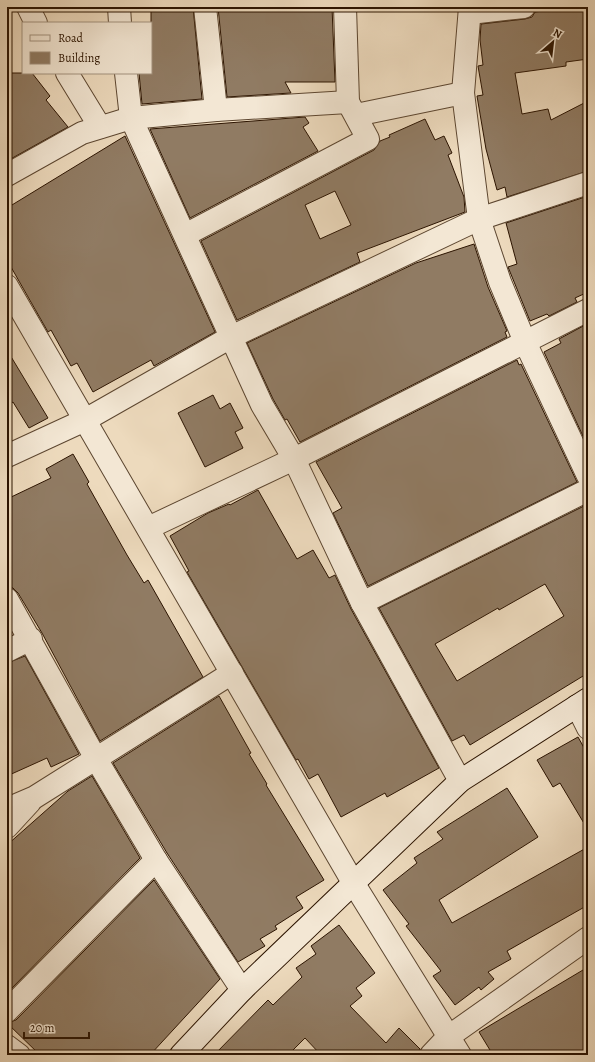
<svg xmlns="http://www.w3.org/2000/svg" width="595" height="1062" font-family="Alegreya,serif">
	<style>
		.building { fill: #907b63; stroke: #2c1401; fill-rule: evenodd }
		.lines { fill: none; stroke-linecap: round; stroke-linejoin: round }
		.street-casing { stroke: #5c4630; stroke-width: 24 }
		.secondary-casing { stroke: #2c1401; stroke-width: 24 }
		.street { stroke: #f3e7d4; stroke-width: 22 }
		.secondary { stroke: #f3e7d4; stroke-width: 22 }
	</style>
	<rect width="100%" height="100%" fill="#eddabd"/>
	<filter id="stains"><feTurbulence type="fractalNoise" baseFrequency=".005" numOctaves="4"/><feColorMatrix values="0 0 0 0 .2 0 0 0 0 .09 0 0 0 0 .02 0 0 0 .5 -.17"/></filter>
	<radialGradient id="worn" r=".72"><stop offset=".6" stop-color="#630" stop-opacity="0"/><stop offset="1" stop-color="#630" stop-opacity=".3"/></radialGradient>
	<g class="building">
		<path d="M151,7h42l9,92 -60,5 -3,-31h12z"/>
		<path d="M218,7h114l3,75h-50l6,11 -64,4z"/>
		<path d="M573,7h15v52l-22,3v4l-51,7 7,41 26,-5 3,11 37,-19v70l-81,26 -2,-10 -8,3 -11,-41 -9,-53 6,-1 -5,-29 5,-1 -3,-25 1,-16 44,-5 7,-2 3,-5z"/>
		<path d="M7,73h25l18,23 -4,4 22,27 -61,34z"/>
		<path d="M305,117l4,6 -6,4 15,24 -128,67 -40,-89z"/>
		<path d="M425,119l10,21 9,-4 8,17 -4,2 16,42 1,15 -108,41 3,9 -123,58 -36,-79 173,-91 6,-9 10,-4 -1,-2zM335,191l16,34 -31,14 -15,-34z"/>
		<path d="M125,136l90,196 -61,34 -3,-6 -58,32 -16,-29 -6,3 -20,-36 -3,2 -41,-72v-52z"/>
		<path d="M588,196v96l-13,6 2,4 -28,14 -2,-2 -17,7 -22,-54 9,-3 -11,-41z"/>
		<path d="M474,244l14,43 19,44 -2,1 2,5 -207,105 -13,-23 -2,1 -12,-21 -26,-56 169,-80z"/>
		<path d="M587,324l1,3v120l-44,-95 17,-9 -2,-4z"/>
		<path d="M7,350l41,68 -19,10 -16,-26 -6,4z"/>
		<path d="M517,360l2,5 2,-1 56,118 -209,104 -35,-73 9,-5 -26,-46z"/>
		<path d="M213,395l7,14 10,-6 13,25 -8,4 8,16 -38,19 -27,-54z"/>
		<path d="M73,454l16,28 -2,2 40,71 17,28 4,-3 55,97 -103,64 -58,-108 -24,-40 -5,-5 -6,-1v-88l44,-21 -5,-9z"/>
		<path d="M258,490l39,69 16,-9 16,28 6,-3 16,34 88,159 -52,29 -2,-4 -44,24 -23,-43 -9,5 -11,-20 -2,1 -109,-188 2,-1 -19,-35 38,-23 21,-9 1,1z"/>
		<path d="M588,504v169l-118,72 -6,-10 -12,6 -73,-133zM545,584l19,32 -107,65 -22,-37 63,-36 1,2z"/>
		<path d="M25,656l54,98 -28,13 -4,-9 -40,18v-113z"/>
		<path d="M219,696l32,57 -2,1 18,30 -1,1 58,95 -28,17 7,11 -28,18 2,3 -17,10 5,7 -27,16 -71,-109 -54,-90z"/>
		<path d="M578,737l10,18v75l-28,-47 -7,4 -16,-27z"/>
		<path d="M92,776l48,82 -133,135v-148l61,-54z"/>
		<path d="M507,788l31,49 -99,63 13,23 136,-76v58l-81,46 4,8 -23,13 6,7 -13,11 -2,-3 -24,18 -22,-29 8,-5 -35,-45 3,-2 -26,-34 34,-27 -3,-5 29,-19 -6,-7z"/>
		<path d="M154,880l66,99 -70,76h-110l-33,-32 9,-3z"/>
		<path d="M339,925l36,48 -19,15 6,8 -12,10 36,37 13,-15 21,21 -1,6h-98l-16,-17 -17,17h-74l54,-55 5,5 29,-28 -6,-9 20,-14 -5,-8z"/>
		<path d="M588,967v88h-95l-14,-23z"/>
	</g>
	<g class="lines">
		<g class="street-casing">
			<g id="street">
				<path d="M28,7l8,16"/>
				<path d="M119,7l1,16"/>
				<path d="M205,7l11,103"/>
				<path d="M470,7l-7,86 16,126 21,63 25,60 63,134"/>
				<path d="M470,13l54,-6"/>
				<path d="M67,73l33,54"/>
				<path d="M126,73l5,45 131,287 32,54 68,144 98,178"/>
				<path d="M356,115l107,-22"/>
				<path d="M7,175l75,-42 49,-15 85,-8 132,-8"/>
				<path d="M185,235l183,-96 -20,-37 -3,-95"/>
				<path d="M7,286l347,598 106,171"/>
				<path d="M7,456l78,-36 146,-83 248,-118 109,-36"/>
				<path d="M148,528l146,-69 294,-149"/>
				<path d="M7,599l88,158 61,103 86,130"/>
				<path d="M362,603l226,-113"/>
				<path d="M7,651l24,-12"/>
				<path d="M577,706l11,22"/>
				<path d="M7,809l28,-12 197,-124"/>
				<path d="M7,827l23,-25"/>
				<path d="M7,1011l149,-151"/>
				<path d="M7,1046l12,9"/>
				<path d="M431,1055l17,-18 140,-99"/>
			</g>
		</g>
		<g class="secondary-casing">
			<path id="secondary" d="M181,1055l61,-65 218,-209 128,-82"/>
		</g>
		<use href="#street" class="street"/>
		<use href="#secondary" class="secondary"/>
	</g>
	<rect width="595" height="1062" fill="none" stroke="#eddabd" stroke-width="24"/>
	<rect x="8" y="8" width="579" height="1046" fill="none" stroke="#2c1401" stroke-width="2"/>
	<rect x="12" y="12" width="571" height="1038" fill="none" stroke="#2c1401"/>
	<rect x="22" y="22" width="130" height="52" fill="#f3e7d4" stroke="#a39380"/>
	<rect x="30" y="35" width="20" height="6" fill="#f3e7d4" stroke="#a39380"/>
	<text x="58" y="42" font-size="12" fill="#2c1401">Road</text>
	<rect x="30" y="52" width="20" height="12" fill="#907b63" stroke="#a39380"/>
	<text x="58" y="62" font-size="12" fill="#2c1401">Building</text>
	<g transform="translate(553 42) rotate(28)" stroke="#f3e7d4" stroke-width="3" paint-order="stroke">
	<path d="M0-3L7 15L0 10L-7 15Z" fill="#2c1401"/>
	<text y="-6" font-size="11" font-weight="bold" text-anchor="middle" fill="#2c1401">N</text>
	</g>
	<path d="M24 1032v6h65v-6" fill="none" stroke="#2c1401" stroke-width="2"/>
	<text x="30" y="1032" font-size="12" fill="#2c1401" stroke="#f3e7d4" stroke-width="3" paint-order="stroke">20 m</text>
	<rect width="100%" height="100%" filter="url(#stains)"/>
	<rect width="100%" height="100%" fill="url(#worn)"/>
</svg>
